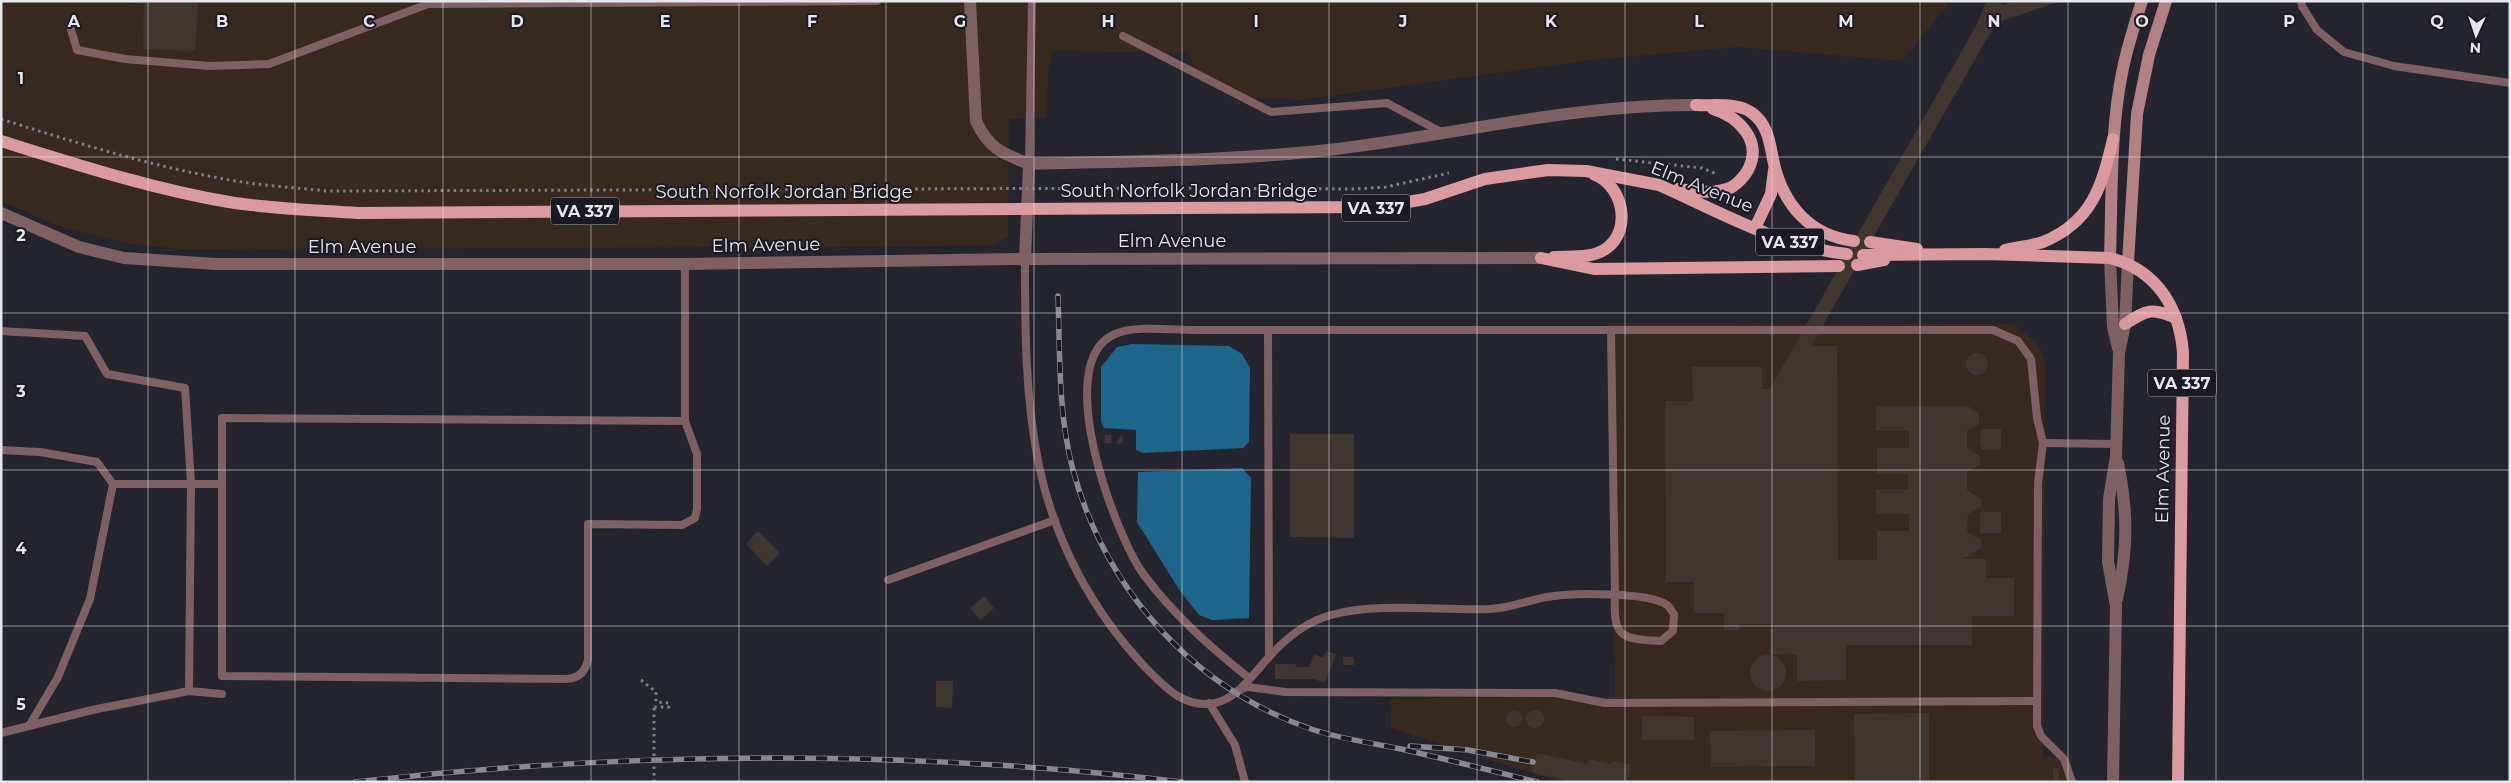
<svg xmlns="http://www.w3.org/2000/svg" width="2511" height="783" font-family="Montserrat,sans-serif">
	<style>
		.industrial { fill: #37291d }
		.water { fill: #1d658a }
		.building { fill: #41362f }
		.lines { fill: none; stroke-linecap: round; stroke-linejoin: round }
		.path { stroke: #7f7f88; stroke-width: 3; stroke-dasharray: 2.5 4; stroke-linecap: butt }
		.service { stroke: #7f6062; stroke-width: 8 }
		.minor { stroke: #7f6062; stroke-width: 12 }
		.tertiary { stroke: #7f6062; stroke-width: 12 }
		.secondary { stroke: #b38184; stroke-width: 12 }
		.primary { stroke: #da9a9f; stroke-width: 12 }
		.rail-casing { stroke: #888890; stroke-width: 5.5 }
		.rail { stroke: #1b1a24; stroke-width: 4; stroke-dasharray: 11; stroke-linecap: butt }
		.path-bridge { stroke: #7f7f88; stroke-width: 3; stroke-dasharray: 2.5 4; stroke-linecap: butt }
		.primary-bridge { stroke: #da9a9f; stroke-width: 12 }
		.grid { fill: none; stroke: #e6e6ed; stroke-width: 1; stroke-opacity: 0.55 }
		.labels { text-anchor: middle; stroke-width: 4; stroke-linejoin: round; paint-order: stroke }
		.shield { fill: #1b1a24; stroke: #a9a9b1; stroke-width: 1 }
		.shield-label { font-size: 16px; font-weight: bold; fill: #e6e6ed }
		.street-label { font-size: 18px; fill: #e6e6ed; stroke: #1b1a24 }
		.grid-label { font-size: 16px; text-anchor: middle; font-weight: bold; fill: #e6e6ed; stroke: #1b1a24; stroke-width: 4; stroke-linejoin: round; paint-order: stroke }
	</style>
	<rect width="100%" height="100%" fill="#24242e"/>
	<g class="industrial">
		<path d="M1,1h1946v5l-45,55 -165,-14 -145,13 -292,40 -53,-2 -35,-11 -13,-9 -11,-25 -135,-2 -5,22 -1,45 -38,1 -1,118 -18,9 -768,3h-44l-52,-6 -66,-16 -59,-26z"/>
		<path d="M1608,323l405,1 24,19 8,17 -2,397 29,1 -1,24h-511l-169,-54 -1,-29 225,-3z"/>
	</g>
	<g class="water">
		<path d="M1132,344l97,2 13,8 8,14 -1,74 -6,6 -100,5 -7,-3v-20l-32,-2 -3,-6v-55l16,-20z"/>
		<path d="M1242,468l9,10 -2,140 -37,2 -13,-5 -19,-24 -43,-69 1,-50z"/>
	</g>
	<g class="building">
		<path d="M126,1h72l-3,50 -52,-2 1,-45z"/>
		<path d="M1986,1h10l7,4 12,-4 43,1 -62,21 -185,323h26l1,214h39v-29h32v-17h-33v-25h32v-15h-31v-26h32v-17h-33v-25h92l11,8v10l-12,7v17l13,8v9l-13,7v18l14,9v8l-13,7 -1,18 14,8v8l-18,11h23v19h28v38h-42v29h-126v35l-49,1v-26l-27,-1v-25l4,1v-6h-35v6h-15v-17h-30v-31h-28l-1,-181h28l-1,-34h70v22h8l207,-365z"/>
		<circle cx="1977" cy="364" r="11"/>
		<path d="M1981,429h20v21h-19l-2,-9z"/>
		<path d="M1105,434l7,1 -1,9 -7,-1z"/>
		<path d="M1290,434h64v104l-64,-1z"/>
		<path d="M1121,435l2,5v3l-4,1 -2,-2z"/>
		<rect x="1980" y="512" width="21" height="21"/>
		<path d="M758,531l22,22 -13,13 -21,-22z"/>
		<path d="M984,596l10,12 -14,12 -10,-12z"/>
		<path d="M1326,651l10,3 -11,29 -11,-4h-39v-15h20l2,3h12l5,-13 9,4z"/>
		<circle cx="1768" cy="673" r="18"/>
		<rect x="1343" y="657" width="11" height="8"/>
		<path d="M936,681h17l-1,27 -16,-1z"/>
		<circle cx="1535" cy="719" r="9"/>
		<circle cx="1514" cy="719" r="8"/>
		<path d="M1929,713v69h-74l-1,-68z"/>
		<path d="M1642,716l52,1v23h-52z"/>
		<path d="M1815,730v36l-104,1 -1,-36z"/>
		<path d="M1537,753l50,11 1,-5 23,5 1,-3 19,4 -4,17h-55l-40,-10z"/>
		<rect x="2053" y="768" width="6" height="13"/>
	</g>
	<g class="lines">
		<g class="path">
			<path d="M1616,159l86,9 15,6"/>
			<path d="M1176,188l180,1 30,-2 63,-14"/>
			<path d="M641,680l15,12v10l13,1v4h-15"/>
		</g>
		<g class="service">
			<path d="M2301,1l1,5 15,24 27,22 50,14 116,17"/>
			<path d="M70,26l7,24 48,9 85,7 59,-2 159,-60 449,-3"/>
			<path d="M1123,36l148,76 116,-9 54,29"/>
			<path d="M1029,164l3,-163"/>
			<path d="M1025,259c0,69 0,139 14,207 16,75 53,145 106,201 20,20 39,42 70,36 23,-5 39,-30 54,-46l-1,-327"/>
			<path d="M685,264v157l12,33v55l-2,9 -13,7 -94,-1v135c-2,12 -9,19 -21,20l-345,-3v-258l463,3"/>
			<path d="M1,331l84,5 22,38 78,14 6,95 -2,208 -97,19 -91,23"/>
			<path d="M2043,443l74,1"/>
			<path d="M1,450l39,2 57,10 16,22h109"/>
			<path d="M888,580l167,-60"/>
			<path d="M1269,657c17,-19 36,-35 62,-42 49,-13 109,-4 160,-6 22,-1 41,-11 63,-13 22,-3 95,-4 113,9 3,2 5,7 7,9l-1,17 -12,10c-41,-2 -48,-4 -46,-46l-4,-264"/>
			<path d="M1249,678c-39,-31 -75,-63 -105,-103 -29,-40 -94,-213 -29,-241 20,-9 57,-4 79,-4h799l25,11 13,18 6,59 6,25 -5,40 -1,243 4,10 23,23 8,23"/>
			<path d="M1239,690l9,-3 37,5 270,1 50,10 431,-2"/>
			<path d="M189,691l33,3"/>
			<path d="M1209,703l26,42 10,37"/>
			<path d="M29,726l29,-49 32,-78 23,-115"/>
		</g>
		<g class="minor">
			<path d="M970,1l6,120c13,28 26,32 53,43l-4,95"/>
			<path d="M1029,164c100,-3 200,-3 299,-14 123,-14 244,-46 368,-45"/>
			<path d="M1,213l78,34 45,11 92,6h469l340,-5 516,-1"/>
		</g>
		<g class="tertiary">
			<path d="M2110,258l3,69 5,21"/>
			<path d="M2117,599c11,-50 11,-86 1,-136"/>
			<path d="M2113,782l3,-176 -8,-44 1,-63 7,-43 3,-103 6,-29 3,-61"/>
		</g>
		<g class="secondary">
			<path d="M2110,258c2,-63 0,-128 13,-190 5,-23 12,-45 19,-67"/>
			<path d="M2128,263l9,-149 12,-59 17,-54"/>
		</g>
		<g class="primary">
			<path d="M1696,105c17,1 42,-3 56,8 17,12 18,33 22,51 10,42 37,72 80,77"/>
			<path d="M1678,189c17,2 37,6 54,-2 6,-4 12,-10 16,-17 15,-29 -9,-53 -35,-61"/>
			<path d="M1177,208l203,-1 45,-8 60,-20 63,-9 38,1 73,14c61,27 121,62 188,69"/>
			<path d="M1755,228l16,-34 3,-24"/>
			<path d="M1870,242l47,7"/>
			<path d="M2005,250c12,-3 26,-4 38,-8 49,-20 59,-56 70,-103"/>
			<path d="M1863,255l122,-1 125,4c46,12 69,48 73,94l-5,430"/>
			<path d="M1554,257c17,-1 38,2 53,-9 25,-19 16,-62 -12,-73"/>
			<path d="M1541,258l53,11 245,-3"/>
			<path d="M1857,265l27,-5"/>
			<path d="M2125,324c22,-14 27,-17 51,-6"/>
		</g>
		<g class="rail-casing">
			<g id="rail">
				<path d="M1058,296c2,58 0,118 15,174 33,121 122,220 241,260 28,9 58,13 87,19 45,10 91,22 136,33"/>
				<path d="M1410,746l58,4 65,12"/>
				<path d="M355,782c274,-31 553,-33 827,0"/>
			</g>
		</g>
		<use href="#rail" class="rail"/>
		<g class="path-bridge">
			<path d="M1,119c79,25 159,50 241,63 27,4 56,6 84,9l850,-3"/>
			<path d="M654,782v-75"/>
		</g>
		<path class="primary-bridge" d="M1,141c74,23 151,48 228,61 42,7 86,8 129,11l819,-5"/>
	</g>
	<path class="grid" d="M148,1v781M295,1v781M443,1v781M591,1v781M739,1v781M886,1v781M1034,1v781M1182,1v781M1329,1v781M1477,1v781M1625,1v781M1772,1v781M1920,1v781M2068,1v781M2216,1v781M2363,1v781M1,157h2509M1,313h2509M1,470h2509M1,626h2509"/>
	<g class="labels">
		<g class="shield">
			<rect x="1342" y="194.5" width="68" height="27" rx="4"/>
			<rect x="551" y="197.5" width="68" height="27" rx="4"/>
			<rect x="1756" y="228.5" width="68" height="27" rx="4"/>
			<rect x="2148" y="369.5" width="68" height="27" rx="4"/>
		</g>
		<g class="shield-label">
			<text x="1376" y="214">VA 337</text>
			<text x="585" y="217">VA 337</text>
			<text x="1790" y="248">VA 337</text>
			<text x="2182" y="389">VA 337</text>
		</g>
		<g class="street-label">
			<text transform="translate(1702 187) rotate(22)" y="6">Elm Avenue</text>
			<text x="1189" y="197">South Norfolk Jordan Bridge</text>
			<text x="784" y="198">South Norfolk Jordan Bridge</text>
			<text x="1172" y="247">Elm Avenue</text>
			<text transform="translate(766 245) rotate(-1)" y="6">Elm Avenue</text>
			<text x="362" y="253">Elm Avenue</text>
			<text transform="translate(2163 469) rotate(-89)" y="6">Elm Avenue</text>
		</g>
	</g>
	<g class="grid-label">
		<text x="74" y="27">A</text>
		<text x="222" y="27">B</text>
		<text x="369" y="27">C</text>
		<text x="517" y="27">D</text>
		<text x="665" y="27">E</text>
		<text x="812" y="27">F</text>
		<text x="960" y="27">G</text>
		<text x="1108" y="27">H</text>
		<text x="1256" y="27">I</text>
		<text x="1403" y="27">J</text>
		<text x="1551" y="27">K</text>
		<text x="1699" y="27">L</text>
		<text x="1846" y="27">M</text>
		<text x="1994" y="27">N</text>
		<text x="2142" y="27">O</text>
		<text x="2289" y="27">P</text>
		<text x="2437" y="27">Q</text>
		<text x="21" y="84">1</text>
		<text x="21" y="241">2</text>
		<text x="21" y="397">3</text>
		<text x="21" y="554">4</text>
		<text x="21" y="710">5</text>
	</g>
	<rect width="2511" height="783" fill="none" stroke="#e6e6ed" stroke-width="5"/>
	<g transform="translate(2476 35) rotate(183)" stroke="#1b1a24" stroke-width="4" paint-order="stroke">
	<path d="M0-4L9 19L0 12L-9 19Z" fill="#e6e6ed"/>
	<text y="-8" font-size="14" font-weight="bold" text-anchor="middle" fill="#e6e6ed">N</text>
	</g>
</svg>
